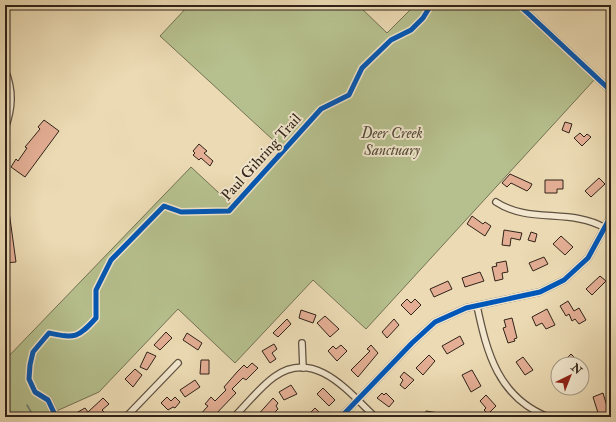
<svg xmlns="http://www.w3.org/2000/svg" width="616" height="422" font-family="'IM FELL Double Pica',serif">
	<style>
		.green { fill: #b6c08e; stroke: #737254 }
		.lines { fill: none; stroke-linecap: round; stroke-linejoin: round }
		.stream { stroke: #6e7e74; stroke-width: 1.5 }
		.building { fill: #e3ae94; stroke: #302319 }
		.street-casing { stroke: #5f5140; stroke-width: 8 }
		.street { stroke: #f2e7ce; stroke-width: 5.5 }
		.cycleway-casing { stroke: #f2e7ce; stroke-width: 8 }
		.cycleway { stroke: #0057b8; stroke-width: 5 }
		.labels { text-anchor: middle; stroke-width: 4; stroke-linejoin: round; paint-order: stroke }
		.park-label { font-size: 15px; font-style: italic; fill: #524a36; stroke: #f2e7ce }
		.street-label { font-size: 15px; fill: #302319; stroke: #f2e7ce }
	</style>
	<rect width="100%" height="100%" fill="#ebdab3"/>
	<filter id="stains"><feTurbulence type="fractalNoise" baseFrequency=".005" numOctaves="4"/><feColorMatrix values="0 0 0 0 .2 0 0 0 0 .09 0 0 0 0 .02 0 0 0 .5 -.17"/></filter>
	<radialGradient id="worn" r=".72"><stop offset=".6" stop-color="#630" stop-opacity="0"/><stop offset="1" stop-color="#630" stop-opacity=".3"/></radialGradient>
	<path class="green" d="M189,5h169l29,28 28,-28h100l80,74 -229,250 -53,-49 -78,83 -57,-54 -79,83 -47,21 1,4h-48v-57l186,-193 42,39 51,-56 -124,-114z"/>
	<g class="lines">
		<path class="stream" d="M27,405l7,12"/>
	</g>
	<g class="building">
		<path d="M44,120l15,11 -34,46 -14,-10 5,-8 2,2 9,-13 -2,-1 15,-18 -2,-2z"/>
		<path d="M565,122l7,2 -3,9 -7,-3z"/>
		<path d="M580,133l4,4 3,-3 4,3 -9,9 -8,-8z"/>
		<path d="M199,144l8,7 -3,2 9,8 -3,5 -9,-8 -2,2 -6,-5 2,-2 -2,-2z"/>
		<path d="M510,174l22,10 -2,4 -3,3 -16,-8 -4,4 -5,-4z"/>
		<path d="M599,178l6,6 -14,13 -6,-6z"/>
		<path d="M545,180h18v9h-6v4h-12z"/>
		<path d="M5,204h3l8,58 -11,1z"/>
		<path d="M472,216l11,8 2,-2 6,4 -6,10 -18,-12z"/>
		<path d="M504,230l18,3 -2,7 -9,-2 -1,8 -8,-1z"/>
		<path d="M531,232l6,2 -2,8 -7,-2z"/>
		<path d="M561,236l12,11 -8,8 -12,-11z"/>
		<path d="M544,257l4,7 -15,7 -4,-8z"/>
		<path d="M506,261l2,11 -6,1 1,6 -8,2 -3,-14 5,-1 -1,-3z"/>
		<path d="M480,272l4,9 -19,6 -3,-9z"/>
		<path d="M600,276l6,5 -14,14 -6,-6z"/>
		<path d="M448,281l4,8 -18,8 -4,-8z"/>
		<path d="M407,299l4,4 4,-4 6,6 -10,10 -10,-10z"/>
		<path d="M568,301l6,10 5,-3 7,12 -7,4 -4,-5 -3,2 -3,-7 -3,2 -6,-10z"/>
		<path d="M547,309l8,16 -9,4 -4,-6 -6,3 -4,-9z"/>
		<path d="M301,310l15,5 -3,8 -14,-5z"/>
		<path d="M325,316l14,13 -9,8 -13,-14z"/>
		<path d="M512,318l5,20 -3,1 1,2 -7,2 -5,-15 3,-1 -2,-7z"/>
		<path d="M287,319l4,5 -13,13 -5,-4z"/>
		<path d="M394,319l5,6 -12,13 -5,-6z"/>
		<path d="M166,332l6,6 -12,12 -6,-5z"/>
		<path d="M187,333l15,10 -4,7 -15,-10z"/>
		<path d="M460,336l4,8 -17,10 -5,-8z"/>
		<path d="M274,344l3,5 -5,4 4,6 -6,4 -8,-12z"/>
		<path d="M341,345l6,6 -10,10 -9,-10 5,-5 3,3z"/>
		<path d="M371,345l7,8 -20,24 -7,-7 19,-19 -3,-2z"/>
		<path d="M147,352l9,4 -9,14 -7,-3z"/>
		<path d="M571,354l10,10h-13l-4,-3z"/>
		<path d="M429,355l6,6 -12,14 -7,-7z"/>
		<path d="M523,357l10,13 -8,5 -9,-13z"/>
		<path d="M201,360h8v14h-9z"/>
		<path d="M252,363l6,5 -12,12 -3,-2 -11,11 4,4 -23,24h-15l10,-11 -3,-2 6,-7 4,4 11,-11 -2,-3 13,-15 7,-7 3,3z"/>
		<path d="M135,369l7,6 -9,12 -8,-8z"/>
		<path d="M472,370l9,16 -10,6 -9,-17z"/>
		<path d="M404,372l10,8 -9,9 -5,-4 3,-5 -3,-3z"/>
		<path d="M195,380l5,7 -15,10 -5,-7z"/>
		<path d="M291,385l6,9 -13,6 -5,-8z"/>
		<path d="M323,388l12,12 -6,6 -12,-12z"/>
		<path d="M382,393l2,2 2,-2 8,8 -5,6 -12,-9z"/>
		<path d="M603,393l6,20 -10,3 -6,-19z"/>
		<path d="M486,395l10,11 -8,8 -4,-4 2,-2 -6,-7z"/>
		<path d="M167,397l4,4 4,-4 5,5 -5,6 -2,-1 -5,3 -7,-7z"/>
		<path d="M103,398l6,6 -7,6 4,4 -3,3h-34l16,-9 3,4z"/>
		<path d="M273,398l5,5 -2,3 2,3 -3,3 3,2 -3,3h-19z"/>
		<path d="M315,408l6,6 -3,3h-12z"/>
		<path d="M426,411l13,2 4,4h-19z"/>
	</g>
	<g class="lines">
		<g class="street-casing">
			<g id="street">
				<path d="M519,5l92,86"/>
				<path d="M5,70c9,21 7,39 0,59"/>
				<path d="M496,202c33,22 75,6 109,26"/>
				<path d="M477,306c10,47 21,91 71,111"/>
				<path d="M302,343l1,25"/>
				<path d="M48,400l8,17"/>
				<path d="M126,417l52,-54"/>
				<path d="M234,417c13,-13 25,-29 40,-40 40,-29 74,14 101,40"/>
				<path d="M341,417l71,-74 23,-21 31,-14 74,-16 24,-12 24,-22 23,-42"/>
			</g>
		</g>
		<use href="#street" class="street"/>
		<g class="cycleway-casing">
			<g id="cycleway">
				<path d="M519,5l92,86"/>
				<path d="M56,417l-8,-17 -13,-8 -6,-13 1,-14 3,-13 16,-19c26,5 28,6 47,-15v-28l15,-30 53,-54 17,6 48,-1 92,-102 28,-14 13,-27 29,-28 20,-10 12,-12 8,-13"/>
				<path d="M341,417l71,-74 23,-21 31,-14 74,-16 24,-12 24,-22 23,-42"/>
			</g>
		</g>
		<use href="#cycleway" class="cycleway"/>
	</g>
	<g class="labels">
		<g class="park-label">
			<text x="392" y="138">Deer Creek<tspan x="392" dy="17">Sanctuary</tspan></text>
		</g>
		<g class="street-label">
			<text transform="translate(261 157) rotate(-48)" y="5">Paul Gihring Trail</text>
		</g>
	</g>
	<rect width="616" height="422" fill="none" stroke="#ebdab3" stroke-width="20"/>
	<rect x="6" y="6" width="604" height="410" fill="none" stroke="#302319" stroke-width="2"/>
	<rect x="10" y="10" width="596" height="402" fill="none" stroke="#302319"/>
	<g transform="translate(570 376) rotate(43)"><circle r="19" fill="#f2e7ce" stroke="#a49986"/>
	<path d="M0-3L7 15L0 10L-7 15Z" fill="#8f2418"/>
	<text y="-6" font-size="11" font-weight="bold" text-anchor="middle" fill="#302319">N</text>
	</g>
	<rect width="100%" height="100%" filter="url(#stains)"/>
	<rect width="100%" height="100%" fill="url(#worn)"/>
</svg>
